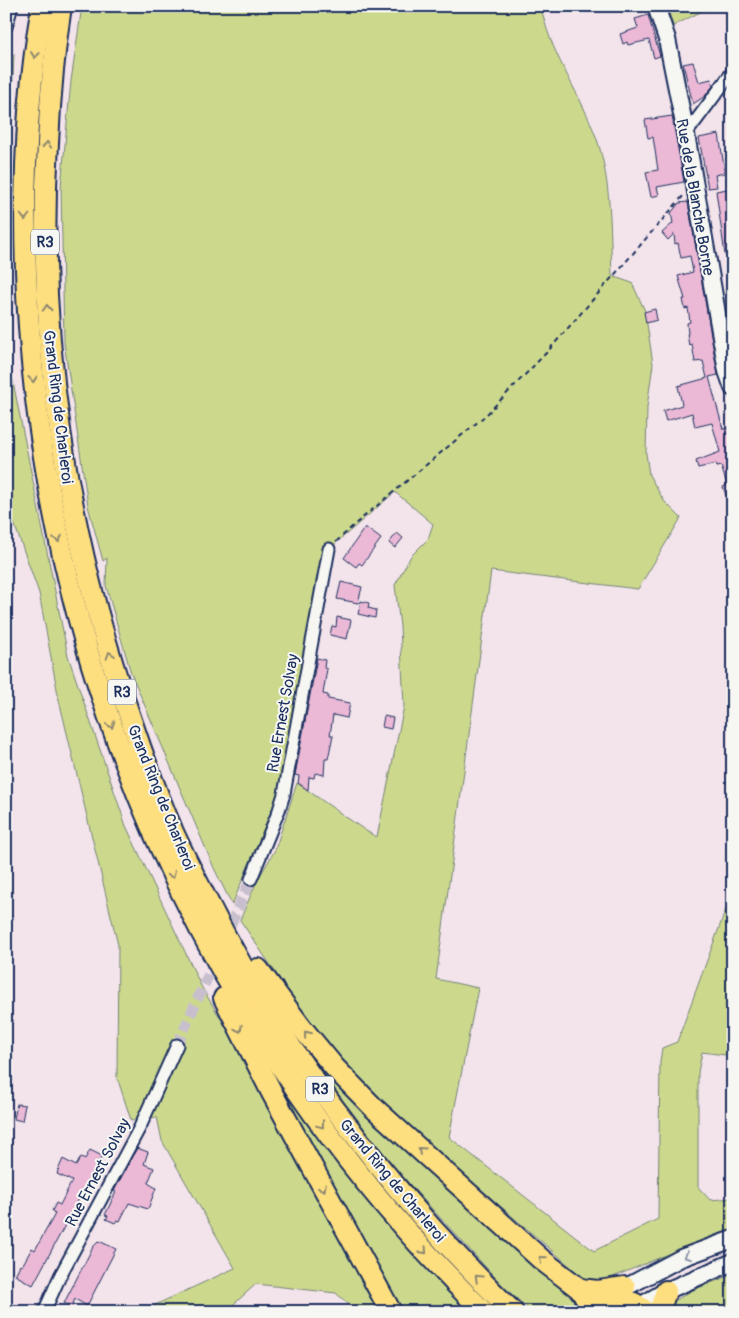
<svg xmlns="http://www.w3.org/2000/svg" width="739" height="1318" font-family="Pangolin,sans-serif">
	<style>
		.green { fill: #ccd98d; stroke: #748476 }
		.building { fill: #ebb8d6; stroke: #1b2f5e }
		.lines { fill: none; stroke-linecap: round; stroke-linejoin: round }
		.street-tunnel { stroke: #c8bfce; stroke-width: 11; stroke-dasharray: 11 5.5; stroke-linecap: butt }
		.street-casing { stroke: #1b2f5e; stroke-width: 15 }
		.secondary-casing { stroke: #1b2f5e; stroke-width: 20 }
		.highway-casing { stroke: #1b2f5e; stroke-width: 24 }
		.path { stroke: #1b2f5e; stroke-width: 2; stroke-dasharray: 5 4; stroke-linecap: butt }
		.street { stroke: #f6f6f2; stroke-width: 11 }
		.secondary { stroke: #f6f6f2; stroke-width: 16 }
		.highway { stroke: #fedf80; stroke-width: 20 }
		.oneway { stroke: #8c876f }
		.oneway2 { stroke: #8892a8 }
		.labels { text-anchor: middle; stroke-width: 4; stroke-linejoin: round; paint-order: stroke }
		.shield { fill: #f6f6f2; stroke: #5d6b8a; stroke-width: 1 }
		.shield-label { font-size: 15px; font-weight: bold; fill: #1b2f5e }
		.street-label { font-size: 16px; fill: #1b2f5e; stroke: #f6f6f2 }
	</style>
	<rect width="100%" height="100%" fill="#f3e3ea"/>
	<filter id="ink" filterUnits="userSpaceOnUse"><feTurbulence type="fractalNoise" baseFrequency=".02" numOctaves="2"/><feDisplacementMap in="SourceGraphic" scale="10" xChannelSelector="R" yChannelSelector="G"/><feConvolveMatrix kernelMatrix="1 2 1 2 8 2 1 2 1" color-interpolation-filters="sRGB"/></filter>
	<g filter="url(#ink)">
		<g class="green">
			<path d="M82,6h459c8,45 36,82 52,123 19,46 17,98 19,147l20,7 13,28 8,53 -6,43 -1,46 3,22 15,26 17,17 -43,71 -147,-18 -55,408 42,9 -29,149 145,114 64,-32 2,-157 2,-14 15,-6 49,-133 7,-2v149l-31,-4 -4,20v115l12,13 23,-2v33l-16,3 -109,45 -6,6 -17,-1 -14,-17 -181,-156 -66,-67 -84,-124 17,-39 18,-31 22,-67 69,48 11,6 27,-131 -4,-80 -5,-41 16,-29 17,-17 5,-15 -38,-32 -66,57 -45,245 -13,17 -39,94 -18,-37 -83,-195 -25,-87 1,-28 -4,3 -15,-55 -24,-164 -3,-155 10,-106z"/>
			<path d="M667,6h45l-39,20z"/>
			<path d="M14,54l-8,176v-168z"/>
			<path d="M6,347l62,309 58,170 75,160 61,102 120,224h-25l-21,-19 -80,-9 -31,28h-74l4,-7 80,-37 -73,-127 -5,-24 -26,3 -14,-43 1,-132 -59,-245 -20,-107 -33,-92z"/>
			<path d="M290,1027l288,272 -17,13h-29l-27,-24 -118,-128 -49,-64z"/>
			<path d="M261,1056c41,64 88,126 138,183 22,25 46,49 69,73h-67z"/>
			<path d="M733,1274v35h-10l1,3h-57l1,-7 23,-14z"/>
		</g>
		<g class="building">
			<path d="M648,15l12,41 -6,2 -5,-18 -21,5 -1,-3 -4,2 -3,-10 18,-6 -3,-9z"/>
			<path d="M693,62l6,20 12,-3 2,7 -8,10 -12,8 -10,-40z"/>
			<path d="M672,116l12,66 -27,5 2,8 -8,2 -5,-25 12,-2 -5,-33 -5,1 -3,-18z"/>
			<path d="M719,134l6,39 -10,2 2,12 -9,1 -9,-50z"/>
			<path d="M733,188v66l-8,1 -9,-64z"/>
			<path d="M688,202l30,173 -9,2 14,52 6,-1 4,10 -1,73 -9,-24 4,-2 -6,-19 -4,1 -1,-3 -18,4 -2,-7 24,-9 -8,-29 -17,4 -3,-14 -26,8 -3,-10 19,-6 -4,-19 29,-8 -4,-17 -8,1 -3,-18 -3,1 -2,-11h1l-1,-11 3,-1 -2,-14 -3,1 -2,-10h2l-7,-23 15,-4 -3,-16 -9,2 -3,-15 -3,1 -1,-10 -6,6 -6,-7 11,-10 -2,-10 8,-10z"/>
			<path d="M655,309l2,11 -11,3 -2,-11z"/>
			<path d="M365,527l16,12 -19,26 -3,-2 -3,4 -12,-9z"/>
			<path d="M397,533l6,5 -8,10 -6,-5z"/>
			<path d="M341,582l21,5 -4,16 -21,-4z"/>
			<path d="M361,601l8,2 -1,5 8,2 -1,8 -17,-4z"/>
			<path d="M337,617l14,3 -4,19 -17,-4 2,-9 4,1z"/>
			<path d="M317,658l8,2 -1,8 3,1 -4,25 5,1v4l22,4 -3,15 -14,-3 -3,20h3l-5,24h-3l-1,16 -9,-2 -1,5 -5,-1 -1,13 -10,-7 1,-7 -4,-1z"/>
			<path d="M384,716l9,2 -2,11 -9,-2z"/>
			<path d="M17,1104l8,1 -3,16 -8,-2z"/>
			<path d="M137,1148l11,4 -4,12 10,4 -6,15 8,5 -8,21 -19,-6 -9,18 -3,-1 -2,3 -9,-4 2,-3 -3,-1 11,-23 -2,-1z"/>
			<path d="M90,1150l12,6 -69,129 -18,-10 5,-10 2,1 10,-18 3,2 20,-36 -3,-3 4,-8 4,2 12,-24 -15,-7 2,-6 4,-9 13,7 5,-9 4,2z"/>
			<path d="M99,1241l17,8 -29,57 -12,-7 -3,7 -8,-3 29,-56z"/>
		</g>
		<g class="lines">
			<g class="street-tunnel">
				<path d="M224,939l27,-60"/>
				<path d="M177,1045l39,-87"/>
			</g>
			<g class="street-casing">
				<g id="street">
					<path d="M6,27l6,-21"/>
					<path d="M686,134l47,-63"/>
					<path d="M251,879l28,-69 5,-16 45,-245"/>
					<path d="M44,1312l16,-36 80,-149 37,-82"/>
				</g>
			</g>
			<g class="secondary-casing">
				<g id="secondary">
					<path d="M656,6l11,33 19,95 41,237 6,17"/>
					<path d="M615,1293l66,-35 52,-19"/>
					<path d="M630,1312l36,-21 67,-29"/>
				</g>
			</g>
			<g class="highway-casing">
				<g id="highway">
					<path d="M42,6c-15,87 -19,177 -16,265 14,391 177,767 458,1041"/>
					<path d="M61,6c-7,45 -11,91 -13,137 -12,194 18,390 82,574 13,39 27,77 43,115 16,35 34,69 52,103 20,36 39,72 62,106 66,99 140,188 226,271"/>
					<path d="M258,969l43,58 34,41 40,41 167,151 38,29 11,18v5"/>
					<path d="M224,998l48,95 119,219"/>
					<path d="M580,1289l18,2 27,-4"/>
					<path d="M605,1298c16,1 30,2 41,14"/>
					<path d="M659,1312l7,-21"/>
				</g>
			</g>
			<path class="path" d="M336,542l18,-17 132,-110 62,-64 136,-156"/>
			<use href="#street" class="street"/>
			<use href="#secondary" class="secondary"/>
			<use href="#highway" class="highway"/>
		</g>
		<defs><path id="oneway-chevron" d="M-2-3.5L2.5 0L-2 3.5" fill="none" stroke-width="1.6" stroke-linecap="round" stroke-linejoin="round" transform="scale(1.25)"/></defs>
		<g class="oneway">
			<use href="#oneway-chevron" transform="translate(35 55) rotate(97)"/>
			<use href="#oneway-chevron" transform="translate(47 145) rotate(-87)"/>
			<use href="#oneway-chevron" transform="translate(25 217) rotate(90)"/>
			<use href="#oneway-chevron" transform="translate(47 308) rotate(-93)"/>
			<use href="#oneway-chevron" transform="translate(33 379) rotate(85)"/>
			<use href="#oneway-chevron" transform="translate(58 539) rotate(79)"/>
			<use href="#oneway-chevron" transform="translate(110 655) rotate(-108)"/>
			<use href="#oneway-chevron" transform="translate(111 725) rotate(70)"/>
			<use href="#oneway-chevron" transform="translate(172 875) rotate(65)"/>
			<use href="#oneway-chevron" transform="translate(239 1029) rotate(63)"/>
			<use href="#oneway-chevron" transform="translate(307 1034) rotate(-129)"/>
			<use href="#oneway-chevron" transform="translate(321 1125) rotate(53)"/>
			<use href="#oneway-chevron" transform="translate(421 1150) rotate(-138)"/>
			<use href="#oneway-chevron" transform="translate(323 1188) rotate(61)"/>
			<use href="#oneway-chevron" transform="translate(424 1251) rotate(48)"/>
			<use href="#oneway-chevron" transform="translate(542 1259) rotate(-140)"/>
			<use href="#oneway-chevron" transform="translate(478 1278) rotate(-136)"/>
		</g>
		<use class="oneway2" href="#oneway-chevron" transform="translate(687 1256) rotate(158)"/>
	</g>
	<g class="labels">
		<g class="shield">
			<rect x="31" y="229.5" width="28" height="25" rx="4"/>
			<rect x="108" y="679.5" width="28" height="25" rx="4"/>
			<rect x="306" y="1076.5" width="28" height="25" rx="4"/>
		</g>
		<g class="shield-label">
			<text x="45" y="247">R3</text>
			<text x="122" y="697">R3</text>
			<text x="320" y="1094">R3</text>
		</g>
		<g class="street-label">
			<text transform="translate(696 197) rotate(80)" y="6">Rue de la Blanche Borne</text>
			<text transform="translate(59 407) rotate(83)" y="6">Grand Ring de Charleroi</text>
			<text transform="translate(282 713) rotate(-80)" y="6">Rue Ernest Solvay</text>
			<text transform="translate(162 797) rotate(68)" y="6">Grand Ring de Charleroi</text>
			<text transform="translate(97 1172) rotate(-62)" y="6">Rue Ernest Solvay</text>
			<text transform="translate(393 1180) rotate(50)" y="6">Grand Ring de Charleroi</text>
		</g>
	</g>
	<rect width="739" height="1318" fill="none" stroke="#f6f6f2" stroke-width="25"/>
	<rect x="12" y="12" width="714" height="1293" fill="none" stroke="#1b2f5e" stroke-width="2" filter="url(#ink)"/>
</svg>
